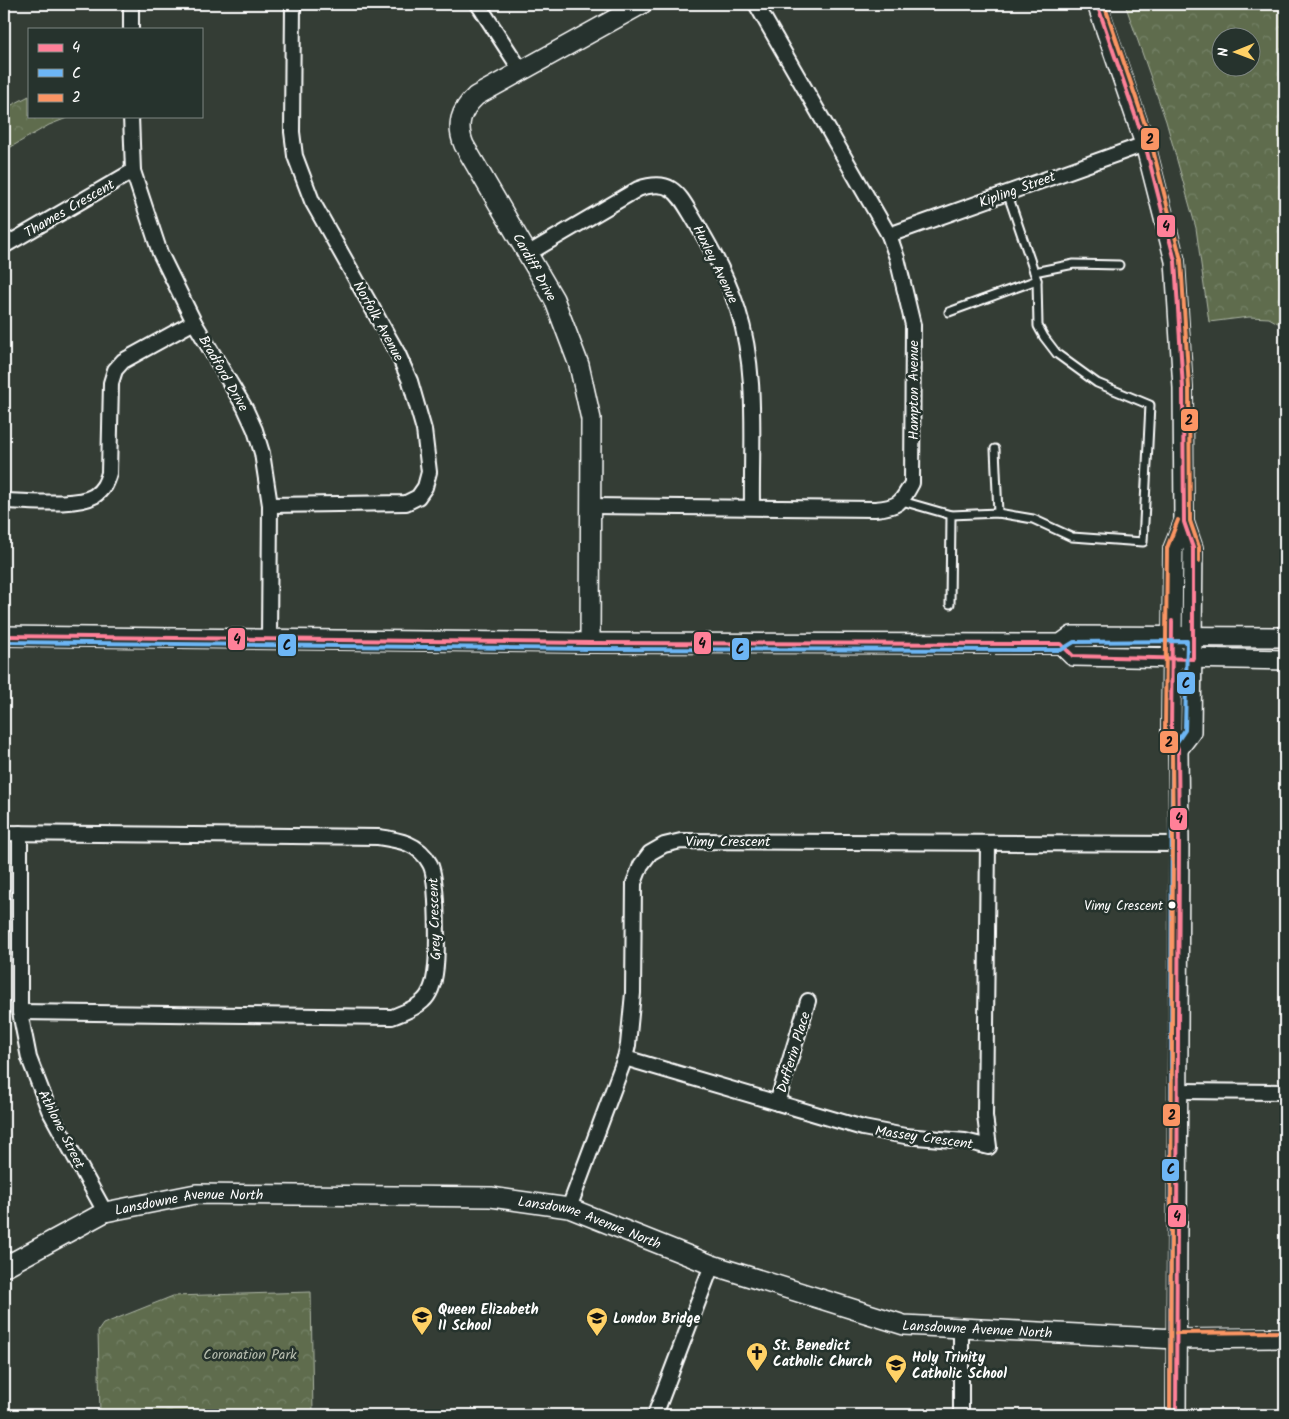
<svg xmlns="http://www.w3.org/2000/svg" width="1289" height="1419" font-family="Kalam,sans-serif">
	<style>
		.forest { fill: url(#forest-crowns); stroke: #aeb6a6; fill-rule: evenodd }
		.lines { fill: none; stroke-linecap: round; stroke-linejoin: round }
		.lane-casing { stroke: #fff; stroke-width: 11 }
		.street-casing { stroke: #fff; stroke-width: 18 }
		.secondary-casing { stroke: #fff; stroke-width: 22 }
		.lane { stroke: #26332d; stroke-width: 7 }
		.street { stroke: #26332d; stroke-width: 14 }
		.secondary { stroke: #26332d; stroke-width: 19 }
		.bus-1-casing { stroke: #26332d; stroke-width: 8 }
		.bus-2-casing { stroke: #26332d; stroke-width: 8 }
		.bus-3-casing { stroke: #26332d; stroke-width: 8 }
		.bus-1 { stroke: #ff8098; stroke-width: 4 }
		.bus-2 { stroke: #6db6f5; stroke-width: 4 }
		.bus-3 { stroke: #fb9564; stroke-width: 4 }
		.bus-dot { fill: #fff; stroke: #26332d; stroke-width: 2 }
		.labels { text-anchor: middle; stroke-width: 5; stroke-linejoin: round; paint-order: stroke }
		.bus-label { font-size: 13px; fill: #fff; stroke: #26332d; text-anchor: end }
		.street-label { font-size: 14px; fill: #fff; stroke: #26332d }
		.poi-label { font-size: 14px; font-weight: bold; fill: #fff; stroke: #26332d; text-anchor: start }
		.park-label { font-size: 14px; fill: #b7bdaf; stroke: #26332d }
		.line-badge { stroke: #26332d; stroke-width: 2 }
		.pale-badge-label { font-size: 14px; text-anchor: middle; font-weight: bold; fill: #111 }
	</style>
	<defs>
		<pattern id="forest-crowns" width="20" height="18" patternUnits="userSpaceOnUse" patternTransform="scale(1.25)"><rect width="20" height="18" fill="#5e6c4d"/><path d="M2 6a3 3 0 1 1 6 0M12 15a3 3 0 1 1 6 0" fill="none" stroke="#768268"/></pattern>
	</defs>
	<rect width="100%" height="100%" fill="#343d35"/>
	<filter id="ink" filterUnits="userSpaceOnUse"><feTurbulence type="fractalNoise" baseFrequency=".02" numOctaves="2"/><feDisplacementMap in="SourceGraphic" scale="10" xChannelSelector="R" yChannelSelector="G"/><feConvolveMatrix kernelMatrix="1 2 1 2 8 2 1 2 1" color-interpolation-filters="sRGB"/></filter>
	<g filter="url(#ink)">
		<g class="forest">
			<path d="M1125,4h160v323l-16,-9 -20,-1 -40,5 -13,-94 -30,-107zM1222,38h30v30h-30z"/>
			<path d="M29,96v20h43l-23,9 -45,26v-42z"/>
			<path d="M311,1292l2,123h-213l-2,-84 5,-7 70,-28z"/>
		</g>
		<g class="lines">
			<g class="lane-casing">
				<g id="lane">
					<path d="M1034,272l40,-8 45,1"/>
					<path d="M949,312l88,-32"/>
					<path d="M995,449l3,64"/>
					<path d="M902,501l49,14 47,-2 35,6 39,18 71,5 7,-137 -53,-22 -40,-29 -13,-17 -6,-11 -1,-46 -30,-88"/>
					<path d="M950,604l1,-89"/>
				</g>
			</g>
			<g class="street-casing">
				<g id="street">
					<path d="M478,4l44,68"/>
					<path d="M131,29v-25"/>
					<path d="M131,116l2,55 27,82 34,69 51,86 10,22 7,23 8,52 -1,135"/>
					<path d="M889,235l256,-91"/>
					<path d="M4,246l129,-75"/>
					<path d="M529,253l109,-64c35,-12 41,6 57,32 17,28 33,58 43,89 20,62 13,133 14,197"/>
					<path d="M4,501c23,0 71,6 90,-5 9,-6 12,-13 15,-23l2,-90 4,-13 8,-9 71,-39"/>
					<path d="M270,505l136,-2 12,-6 7,-10 4,-15 -5,-42 -14,-49 -12,-27 -86,-153 -17,-45 -3,-24 1,-128"/>
					<path d="M592,506l283,3c24,-2 26,-6 37,-26l1,-158 -16,-67 -8,-23 -133,-231"/>
					<path d="M4,833l374,4c21,3 41,6 52,27 8,14 8,92 5,110 -1,9 -5,21 -12,27 -8,8 -21,12 -31,16l-372,-5"/>
					<path d="M20,833v179l9,46 20,52 56,102"/>
					<path d="M625,1058l238,70 42,8 60,5 24,6 -4,-31 3,-273"/>
					<path d="M1178,1091l107,1"/>
					<path d="M777,1103l31,-102"/>
					<path d="M569,1208l56,-150 3,-13 5,-52 1,-110 7,-18 9,-12 14,-8 17,-4 498,3"/>
					<path d="M655,1415l57,-150"/>
					<path d="M961,1415v-86"/>
				</g>
			</g>
			<g class="secondary-casing">
				<g id="secondary">
					<path d="M1097,4l48,140 30,117 8,127 1,134 9,26 -2,184 -13,17"/>
					<path d="M4,636l586,7 471,1 11,-8 213,1"/>
					<path d="M590,643l1,-224 -12,-54 -25,-66 -90,-154c-8,-20 -4,-34 12,-49l166,-92"/>
					<path d="M1061,644l12,12 212,4"/>
					<path id="s1" d="M4,1267l101,-55 91,-18 295,3 78,11 143,57 192,60 272,14 109,-1"/>
					<path d="M1176,1415l3,-571 -1,-95 -7,-18 2,-182 11,-27"/>
				</g>
			</g>
			<use href="#lane" class="lane"/>
			<use href="#street" class="street"/>
			<use href="#secondary" class="secondary"/>
			<g class="bus-1-casing">
				<g id="bus-1">
					<path d="M1172,621l-1,110 7,18 1,95 -3,571"/>
					<path d="M4,636l586,7 471,1 12,12 120,3v-111l-9,-26 -1,-134 -8,-127 -30,-117 -48,-140"/>
				</g>
			</g>
			<g class="bus-2-casing">
				<path id="bus-2" d="M4,642l586,7 471,1 13,-8 113,-1 -2,89 -13,19 -2,666"/>
			</g>
			<g class="bus-3-casing">
				<g id="bus-3">
					<path d="M1104,4l47,138 30,118 8,128 1,133 9,26v14"/>
					<path d="M1176,1333l109,-1"/>
					<path d="M1170,1415l3,-571 -1,-94 -7,-19 2,-183 11,-28"/>
				</g>
			</g>
			<use href="#bus-1" class="bus-1"/>
			<use href="#bus-2" class="bus-2"/>
			<use href="#bus-3" class="bus-3"/>
		</g>
	</g>
	<defs>
		<g id="school-pin" transform="scale(1.125)"><path d="M0 17L-7.5 6A9.5 9.5 0 1 1 7.5 6Z" fill="#ffd166" stroke="#26332d"/><path d="M0-5L7-2L0 1L-7-2ZM-4 1L0 2.5L4 1V4Q0 6-4 4Z" fill="#111"/></g>
		<g id="church-pin" transform="scale(1.125)"><path d="M0 17L-7.5 6A9.5 9.5 0 1 1 7.5 6Z" fill="#ffd166" stroke="#26332d"/><path d="M-1.2-6h2.4v3.5h3.3v2.4h-3.3V6h-2.4V-.1h-3.3v-2.4h3.3Z" fill="#111"/></g>
	</defs>
	<g fill-rule="evenodd">
		<use href="#school-pin" x="422" y="1317"/>
		<use href="#school-pin" x="597" y="1318"/>
		<use href="#church-pin" x="757" y="1353"/>
		<use href="#school-pin" x="896" y="1365"/>
	</g>
	<circle class="bus-dot" cx="1172" cy="905" r="4.5"/>
	<g class="labels">
		<g class="bus-label">
			<text x="1163" y="910">Vimy Crescent</text>
		</g>
		<g class="street-label">
			<text transform="translate(1017 189) rotate(-20)" y="5">Kipling Street</text>
			<text transform="translate(69 208) rotate(-30)" y="5">Thames Crescent</text>
			<text transform="translate(716 264) rotate(64)" y="5">Huxley Avenue</text>
			<text transform="translate(535 267) rotate(61)" y="5">Cardiff Drive</text>
			<text transform="translate(379 321) rotate(61)" y="5">Norfolk Avenue</text>
			<text transform="translate(224 373) rotate(60)" y="5">Bradford Drive</text>
			<text transform="translate(913 390) rotate(-90)" y="5">Hampton Avenue</text>
			<text x="728" y="846">Vimy Crescent</text>
			<text transform="translate(434 919) rotate(-92)" y="5">Grey Crescent</text>
			<text transform="translate(793 1052) rotate(-73)" y="5">Dufferin Place</text>
			<text transform="translate(62 1129) rotate(63)" y="5">Athlone Street</text>
			<text transform="translate(924 1137) rotate(8)" y="5">Massey Crescent</text>
			<text dy="5" stroke="none"><textPath href="#s1" startOffset="200">Lansdowne Avenue North</textPath></text>
			<text dy="5" stroke="none"><textPath href="#s1" startOffset="605">Lansdowne Avenue North</textPath></text>
			<text dy="5" stroke="none"><textPath href="#s1" startOffset="1010">Lansdowne Avenue North</textPath></text>
		</g>
		<g class="poi-label">
			<text x="438" y="1314">Queen Elizabeth<tspan x="438" dy="16">II School</tspan></text>
			<text x="613" y="1323">London Bridge</text>
			<text x="773" y="1350">St. Benedict<tspan x="773" dy="16">Catholic Church</tspan></text>
			<text x="912" y="1362">Holy Trinity<tspan x="912" dy="16">Catholic School</tspan></text>
		</g>
		<g class="park-label">
			<text x="250" y="1359">Coronation Park</text>
		</g>
	</g>
	<g class="line-badge">
		<rect x="1140" y="127" width="20" height="24" rx="5" fill="#fb9564"/>
		<rect x="1156" y="214" width="20" height="24" rx="5" fill="#ff8098"/>
		<rect x="1180" y="408" width="19" height="24" rx="5" fill="#fb9564"/>
		<rect x="227" y="627" width="19" height="24" rx="5" fill="#ff8098"/>
		<rect x="693" y="631" width="19" height="24" rx="5" fill="#ff8098"/>
		<rect x="277" y="633" width="20" height="24" rx="5" fill="#6db6f5"/>
		<rect x="731" y="637" width="19" height="24" rx="5" fill="#6db6f5"/>
		<rect x="1176" y="671" width="20" height="24" rx="5" fill="#6db6f5"/>
		<rect x="1159" y="730" width="20" height="24" rx="5" fill="#fb9564"/>
		<rect x="1169" y="807" width="19" height="24" rx="5" fill="#ff8098"/>
		<rect x="1162" y="1103" width="19" height="24" rx="5" fill="#fb9564"/>
		<rect x="1161" y="1158" width="19" height="24" rx="5" fill="#6db6f5"/>
		<rect x="1167" y="1204" width="20" height="24" rx="5" fill="#ff8098"/>
	</g>
	<g class="pale-badge-label">
		<text x="1150" y="144">2</text>
		<text x="1166" y="231">4</text>
		<text x="1189" y="425">2</text>
		<text x="237" y="644">4</text>
		<text x="702" y="648">4</text>
		<text x="287" y="650">C</text>
		<text x="740" y="654">C</text>
		<text x="1186" y="688">C</text>
		<text x="1169" y="747">2</text>
		<text x="1179" y="823">4</text>
		<text x="1172" y="1120">2</text>
		<text x="1171" y="1174">C</text>
		<text x="1177" y="1221">4</text>
	</g>
	<rect width="1289" height="1419" fill="none" stroke="#26332d" stroke-width="20"/>
	<rect x="10" y="10" width="1269" height="1399" fill="none" stroke="#fff" stroke-width="2" filter="url(#ink)"/>
	<rect x="28" y="28" width="175" height="90" fill="#26332d" stroke="#7d8581"/>
	<rect x="38" y="44" width="25" height="8" fill="#ff8098" stroke="#7d8581"/>
	<text x="72" y="52" font-size="15" fill="#ffffff">4</text>
	<rect x="38" y="69" width="25" height="8" fill="#6db6f5" stroke="#7d8581"/>
	<text x="72" y="78" font-size="15" fill="#ffffff">C</text>
	<rect x="38" y="94" width="25" height="8" fill="#fb9564" stroke="#7d8581"/>
	<text x="72" y="102" font-size="15" fill="#ffffff">2</text>
	<g transform="translate(1236 52) rotate(269)"><circle r="24" fill="#26332d" stroke="#7d8581"/>
	<path d="M0-4L9 19L0 12L-9 19Z" fill="#ffd166"/>
	<text y="-8" font-size="14" font-weight="bold" text-anchor="middle" fill="#ffffff">N</text>
	</g>
</svg>
